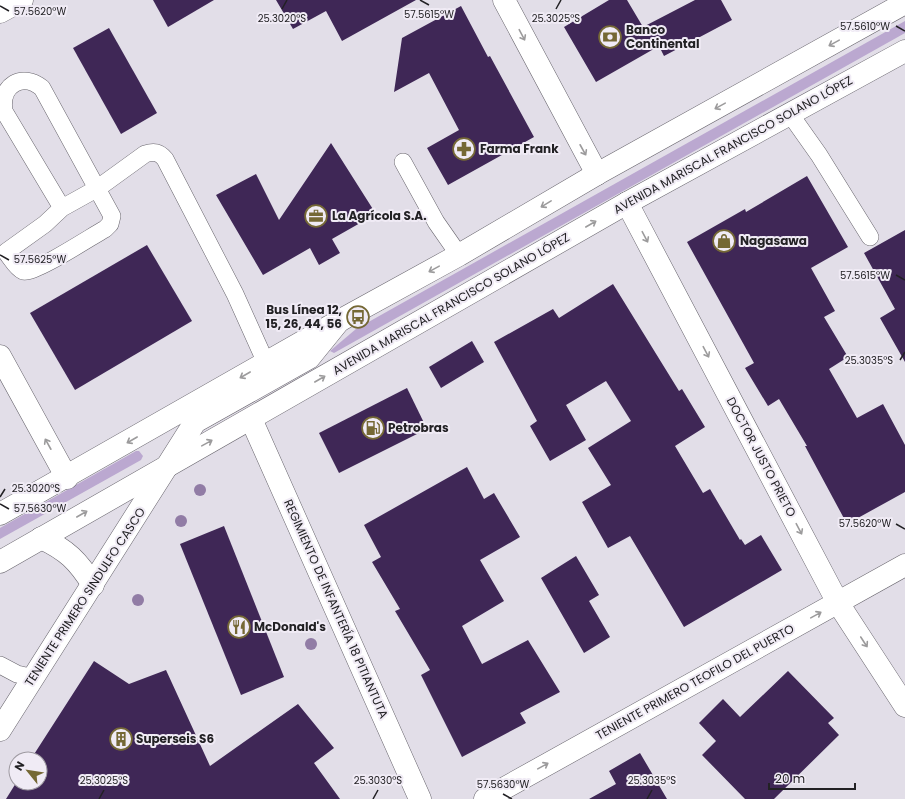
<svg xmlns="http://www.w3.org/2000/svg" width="905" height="799" font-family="Poppins,sans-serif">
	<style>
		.green { fill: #bba8d0 }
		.building { fill: #3f2756 }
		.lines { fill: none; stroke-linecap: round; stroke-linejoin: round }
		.lane-casing { stroke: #68656d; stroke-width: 18 }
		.street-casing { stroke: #68656d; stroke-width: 23 }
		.secondary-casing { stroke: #68656d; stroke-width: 23 }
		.highway-casing { stroke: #68656d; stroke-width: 23 }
		.lane { stroke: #fff; stroke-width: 17 }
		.street { stroke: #fff; stroke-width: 22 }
		.secondary { stroke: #fff; stroke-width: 22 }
		.highway { stroke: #fff; stroke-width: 22 }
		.tree { fill: #917ca5 }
		.oneway { stroke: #9c9b9c }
		.ticks { fill: none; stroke: #222124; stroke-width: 1.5 }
		.labels { text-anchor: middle; stroke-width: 4; stroke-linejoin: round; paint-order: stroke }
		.poi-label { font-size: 12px; font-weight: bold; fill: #222124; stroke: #f0ebf5; text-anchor: start }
		.street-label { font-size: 12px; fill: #222124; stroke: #f0ebf5 }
		.ticks-label { font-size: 10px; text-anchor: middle; fill: #222124; stroke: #f0ebf5; stroke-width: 4; stroke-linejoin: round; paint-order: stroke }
	</style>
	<rect width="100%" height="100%" fill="#e2dee8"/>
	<g class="green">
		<path d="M905,21v12l-571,320 -4,-2 26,-22z"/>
		<path d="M136,451h3l4,5 -2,4 -141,79v-11z"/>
	</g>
	<g class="building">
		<path d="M153,0h61l-46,27z"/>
		<path d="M276,0h140l-74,41 -16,-30 -33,18z"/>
		<path d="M609,0h18l16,27 52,-27h26l11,20 -68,36 -5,-10 -63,36 -32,-55z"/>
		<path d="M461,6l27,51 2,-1 44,81 -86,48 -21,-37 32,-18 -30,-57 -35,19 8,-54z"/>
		<path d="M109,28l48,85 -36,21 -48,-86z"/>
		<path d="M331,143l45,71 -44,25 8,14 -21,12 -9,-17 -47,27 -47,-80 40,-21 23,46z"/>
		<path d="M807,176l41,71 -37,21 24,43 -11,6 24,40 -19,12 28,49 26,-14 22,41v47l-58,32 -42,-78h2l-28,-47 -11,7 -23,-38 9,-5 -67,-121 58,-33 1,3z"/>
		<path d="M905,230v132l-25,-44 15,-9 -31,-56z"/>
		<path d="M147,245l45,76 -117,69 -45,-77z"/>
		<path d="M613,284l66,107 3,-2 23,38 -30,19 28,47 7,-4 30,51 1,-1 4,6 16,-10 21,35 -98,57 -54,-91 -22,12 -26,-46 29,-17 -23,-37 43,-27 -25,-40 -40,24 20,35 -36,21 -20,-35 7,-5 -43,-79 59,-33 6,9z"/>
		<path d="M472,341l12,21 -43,26 -12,-21z"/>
		<path d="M407,388l20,41 -88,44 -20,-40z"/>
		<path d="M467,467l17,32 10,-6 26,44 -40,23 24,41 -42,25 20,38 46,-24 32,52 -40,21 6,10 -64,34 -41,-82 9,-5 -35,-59 5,-2 -28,-47 9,-5 -17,-32z"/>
		<path d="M224,526l60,151 -43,18 -61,-151z"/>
		<path d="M576,556l23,39 -10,6 21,36 -26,16 -43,-75z"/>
		<path d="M94,661l35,23 37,-14 44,96 88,-62 36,44 -20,15 26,36h-334l10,-16h24v-24h-9z"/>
		<path d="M788,671l46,47 -6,5 11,12 -65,64h-29l-43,-44 14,-14 -17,-18 24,-24 17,18z"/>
		<path d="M640,753l27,46h-78l27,-15 -7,-13z"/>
	</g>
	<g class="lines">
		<g class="lane-casing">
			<g id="lane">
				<path d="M790,114l29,41 51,82"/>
				<path d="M403,162l33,60 23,33"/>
				<path d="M62,208l-58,-97c-4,-26 18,-39 38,-23l70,128 -2,8 -5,5c-13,7 -72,46 -82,42 -7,-3 -12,-13 -17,-19l39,-28 17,-16 36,-20 47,-34c9,-3 14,-2 20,5l70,135 31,69"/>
				<path d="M0,665l17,9 17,4"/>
			</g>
		</g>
		<g class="street-casing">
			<g id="street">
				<path d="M504,0l93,174"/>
				<path d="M0,12l22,-12"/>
				<path d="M627,203l211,400 67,103"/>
				<path d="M0,356l67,122"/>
			</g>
		</g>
		<g class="secondary-casing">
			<g id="secondary">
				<path d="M251,419l169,380"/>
				<path d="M0,730l195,-308 114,-64 30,-37"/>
				<path d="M485,799l420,-234"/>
			</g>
		</g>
		<g class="highway-casing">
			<g id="highway">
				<path d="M0,514l339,-193 120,-66 138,-81 308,-171"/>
				<path d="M41,538c26,12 37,23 52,47"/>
				<path d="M0,562l627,-359 278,-152"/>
			</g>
		</g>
		<use href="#lane" class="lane"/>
		<use href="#street" class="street"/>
		<use href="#secondary" class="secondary"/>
		<use href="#highway" class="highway"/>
	</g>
	<g class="tree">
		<circle cx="200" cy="490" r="6"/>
		<circle cx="181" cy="521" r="6"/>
		<circle cx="138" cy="600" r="6"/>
		<circle cx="311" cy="644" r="6"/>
	</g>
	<defs><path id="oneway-shaft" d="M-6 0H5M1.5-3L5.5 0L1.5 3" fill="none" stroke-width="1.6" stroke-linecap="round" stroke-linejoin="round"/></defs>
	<g class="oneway">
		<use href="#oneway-shaft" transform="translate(522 35) rotate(62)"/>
		<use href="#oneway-shaft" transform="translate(834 43) rotate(151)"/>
		<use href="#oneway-shaft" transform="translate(720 106) rotate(151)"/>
		<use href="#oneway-shaft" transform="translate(583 150) rotate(61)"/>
		<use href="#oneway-shaft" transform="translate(546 204) rotate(149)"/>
		<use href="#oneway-shaft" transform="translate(591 224) rotate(-30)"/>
		<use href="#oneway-shaft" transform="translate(645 237) rotate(62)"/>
		<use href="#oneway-shaft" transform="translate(434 269) rotate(151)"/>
		<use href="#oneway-shaft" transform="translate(706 352) rotate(62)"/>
		<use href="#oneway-shaft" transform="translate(245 375) rotate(150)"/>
		<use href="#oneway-shaft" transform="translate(320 379) rotate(-30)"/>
		<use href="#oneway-shaft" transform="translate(132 440) rotate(150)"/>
		<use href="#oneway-shaft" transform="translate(207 443) rotate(-29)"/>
		<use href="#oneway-shaft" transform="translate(48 444) rotate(-119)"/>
		<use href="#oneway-shaft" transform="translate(82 514) rotate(-30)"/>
		<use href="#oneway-shaft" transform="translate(799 529) rotate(62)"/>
		<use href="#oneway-shaft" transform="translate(816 615) rotate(-29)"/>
		<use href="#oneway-shaft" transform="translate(864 642) rotate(57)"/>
		<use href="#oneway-shaft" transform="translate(543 766) rotate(-29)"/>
	</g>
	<path class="ticks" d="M420,0l9,5M0,6l9,5M282,9l5,-9M556,9l5,-9M896,26l9,5M0,255l9,5M896,275l9,5M900,360l5,-8M0,497l5,-8M0,504l9,5M896,524l9,5M503,794l9,5M99,799l5,-9M373,799l5,-9M647,799l5,-9"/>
	<defs>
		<g id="bank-ring" transform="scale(1.15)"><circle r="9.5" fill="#f0ebf5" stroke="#756835" stroke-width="1.5"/><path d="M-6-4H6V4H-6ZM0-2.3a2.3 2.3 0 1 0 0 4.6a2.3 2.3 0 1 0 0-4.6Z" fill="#756835"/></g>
		<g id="pharmacy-ring" transform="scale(1.15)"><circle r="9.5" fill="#f0ebf5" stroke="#756835" stroke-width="1.5"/><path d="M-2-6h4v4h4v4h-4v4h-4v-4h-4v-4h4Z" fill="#756835"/></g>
		<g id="office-ring" transform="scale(1.15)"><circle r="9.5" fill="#f0ebf5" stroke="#756835" stroke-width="1.5"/><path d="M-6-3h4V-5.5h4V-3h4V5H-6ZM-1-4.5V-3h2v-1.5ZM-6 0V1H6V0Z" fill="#756835"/></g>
		<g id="shop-ring" transform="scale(1.15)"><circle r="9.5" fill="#f0ebf5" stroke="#756835" stroke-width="1.5"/><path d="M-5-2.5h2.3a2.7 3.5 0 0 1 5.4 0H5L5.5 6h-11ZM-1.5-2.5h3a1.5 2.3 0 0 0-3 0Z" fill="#756835"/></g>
		<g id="bus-ring" transform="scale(1.15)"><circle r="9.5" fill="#f0ebf5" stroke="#756835" stroke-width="1.5"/><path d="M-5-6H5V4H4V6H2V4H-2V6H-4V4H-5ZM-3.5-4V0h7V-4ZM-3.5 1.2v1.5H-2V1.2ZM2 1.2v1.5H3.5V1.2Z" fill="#756835"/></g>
		<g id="fuel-ring" transform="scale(1.15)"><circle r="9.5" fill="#f0ebf5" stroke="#756835" stroke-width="1.5"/><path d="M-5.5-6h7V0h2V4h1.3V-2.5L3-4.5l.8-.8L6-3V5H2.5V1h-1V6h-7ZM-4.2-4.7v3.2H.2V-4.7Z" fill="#756835"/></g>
		<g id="restaurant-ring" transform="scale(1.15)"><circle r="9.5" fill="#f0ebf5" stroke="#756835" stroke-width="1.5"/><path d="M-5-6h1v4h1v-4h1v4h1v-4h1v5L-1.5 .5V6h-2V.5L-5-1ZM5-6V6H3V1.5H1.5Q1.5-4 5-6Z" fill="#756835"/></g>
		<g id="building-ring" transform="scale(1.15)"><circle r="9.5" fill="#f0ebf5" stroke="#756835" stroke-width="1.5"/><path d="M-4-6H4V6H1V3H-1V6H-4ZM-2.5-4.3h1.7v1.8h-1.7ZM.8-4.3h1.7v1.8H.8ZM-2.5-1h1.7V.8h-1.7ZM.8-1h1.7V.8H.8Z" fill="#756835"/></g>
	</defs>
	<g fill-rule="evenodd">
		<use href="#bank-ring" x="610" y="37"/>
		<use href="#pharmacy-ring" x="464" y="149"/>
		<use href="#office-ring" x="316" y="216"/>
		<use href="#shop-ring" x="724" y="241"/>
		<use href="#bus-ring" x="358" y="317"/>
		<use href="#fuel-ring" x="373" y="428"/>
		<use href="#restaurant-ring" x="239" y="627"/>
		<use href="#building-ring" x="121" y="739"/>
	</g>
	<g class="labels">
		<g class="poi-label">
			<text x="626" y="34">Banco<tspan x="626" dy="14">Continental</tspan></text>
			<text x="480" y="153">Farma Frank</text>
			<text x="332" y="220">La Agrícola S.A.</text>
			<text x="740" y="245">Nagasawa</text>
			<text x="342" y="314" text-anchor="end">Bus Línea 12,<tspan x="342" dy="14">15, 26, 44, 56</tspan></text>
			<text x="388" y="432">Petrobras</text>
			<text x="254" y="631">McDonald's</text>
			<text x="136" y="743">Superseis S6</text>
		</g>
		<g class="street-label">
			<text transform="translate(733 145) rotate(-29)" y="4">AVENIDA MARISCAL FRANCISCO SOLANO LÓPEZ</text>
			<text transform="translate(451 304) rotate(-30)" y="4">AVENIDA MARISCAL FRANCISCO SOLANO LÓPEZ</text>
			<text transform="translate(761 457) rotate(62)" y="4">DOCTOR JUSTO PRIETO</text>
			<text transform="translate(85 597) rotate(-57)" y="4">TENIENTE PRIMERO SINDULFO CASCO</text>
			<text transform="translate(336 609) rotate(66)" y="4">REGIMIENTO DE INFANTERÍA 18 PITIANTUTA</text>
			<text transform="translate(695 682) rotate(-29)" y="4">TENIENTE PRIMERO TEOFILO DEL PUERTO</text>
		</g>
	</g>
	<g class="ticks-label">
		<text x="40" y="15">57.5620°W</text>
		<text x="429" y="18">57.5615°W</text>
		<text x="282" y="22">25.3020°S</text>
		<text x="556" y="22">25.3025°S</text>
		<text x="865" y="30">57.5610°W</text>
		<text x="40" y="263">57.5625°W</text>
		<text x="865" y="279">57.5615°W</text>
		<text x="869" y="364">25.3035°S</text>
		<text x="36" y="492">25.3020°S</text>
		<text x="40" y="512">57.5630°W</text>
		<text x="865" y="527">57.5620°W</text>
		<text x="104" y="784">25.3025°S</text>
		<text x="378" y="784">25.3030°S</text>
		<text x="652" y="784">25.3035°S</text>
		<text x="503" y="788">57.5630°W</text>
	</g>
	<g transform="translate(28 771) rotate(300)"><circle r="19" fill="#f0ebf5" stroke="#9e9aa1"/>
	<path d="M0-3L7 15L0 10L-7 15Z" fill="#756835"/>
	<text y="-6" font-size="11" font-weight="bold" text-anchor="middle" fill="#222124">N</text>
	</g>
	<path d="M769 783v6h86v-6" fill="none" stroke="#222124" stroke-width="2"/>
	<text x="775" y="783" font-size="12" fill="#222124" stroke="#f0ebf5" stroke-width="3" paint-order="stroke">20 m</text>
</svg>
